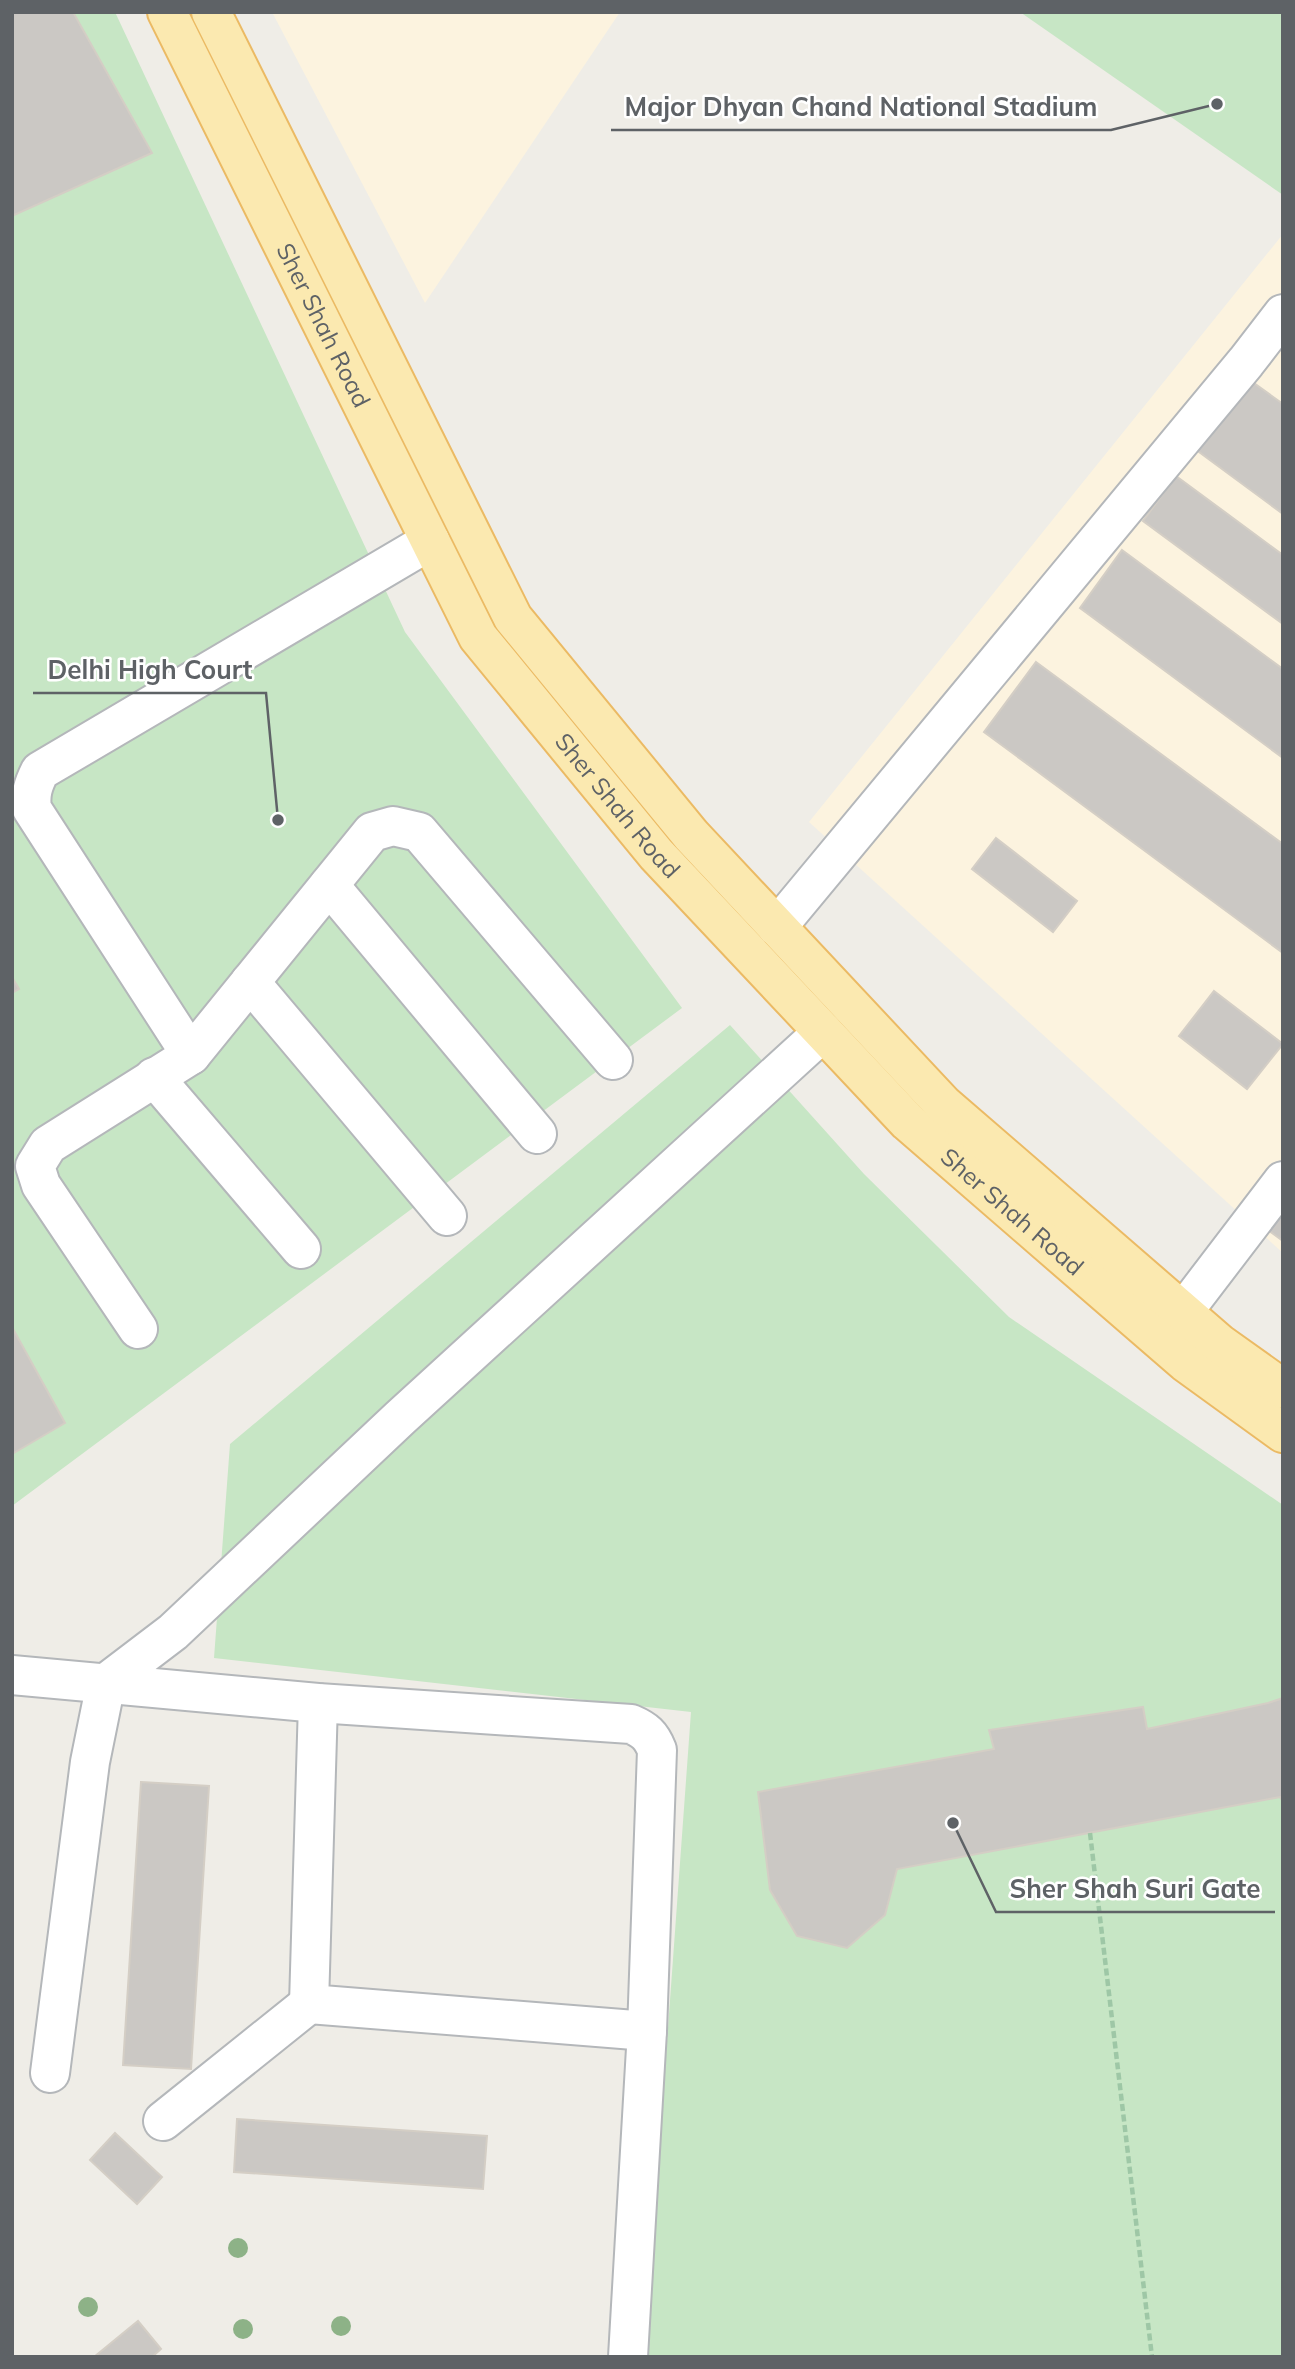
<svg xmlns="http://www.w3.org/2000/svg" width="1295" height="2369" font-family="Mulish,sans-serif">
	<style>
		.commercial { fill: #fcf3df }
		.green { fill: #c7e6c5 }
		.building { fill: #cbc8c4; stroke: #d4cec5; stroke-width: 2 }
		.lines { fill: none; stroke-linecap: round; stroke-linejoin: round }
		.minor-casing { stroke: #b4b7ba; stroke-width: 42 }
		.major-casing { stroke: #ebba64; stroke-width: 42 }
		.path { stroke: #9ec7a6; stroke-width: 4.5; stroke-dasharray: 7 3.5; stroke-linecap: butt }
		.minor { stroke: #fff; stroke-width: 38 }
		.major { stroke: #fbe9b0; stroke-width: 38 }
		.tree { fill: #8db287 }
		.labels { text-anchor: middle; stroke-width: 5; stroke-linejoin: round; paint-order: stroke }
		.street-label { font-size: 24px; fill: #5e6266; stroke: #fff }
		.leader { fill: none; stroke: #5e6266; stroke-width: 2.5 }
		.callout-dot { fill: #5e6266; stroke: #fff; stroke-width: 2.5 }
		.callout-label { font-size: 26px; text-anchor: middle; font-weight: bold; fill: #5e6266; stroke: #fff; stroke-width: 5; stroke-linejoin: round; paint-order: stroke }
	</style>
	<rect width="100%" height="100%" fill="#efede7"/>
	<g class="commercial">
		<path d="M272,12h348l-195,291z"/>
		<path d="M1283,234v1019l-474,-431z"/>
	</g>
	<g class="green">
		<path d="M12,12h103l290,620 277,376 -670,498z"/>
		<path d="M1020,12h263v183z"/>
		<path d="M730,1025l134,149 145,143 274,188v852h-639l47,-645 -477,-54 16,-214z"/>
	</g>
	<g class="building">
		<path d="M12,12h61l79,141 -140,63z"/>
		<path d="M1247,378l36,26v110l-88,-65z"/>
		<path d="M1176,476l107,79v69l-140,-103z"/>
		<path d="M1122,550l161,119v89l-203,-150z"/>
		<path d="M1036,662l247,182v109l-299,-221z"/>
		<path d="M996,838l81,63 -24,31 -81,-63z"/>
		<path d="M12,977l7,12 -7,4z"/>
		<path d="M1214,991l69,53 -36,45 -68,-53z"/>
		<path d="M1283,1204v37l-18,-13z"/>
		<path d="M12,1327l53,96 -53,31z"/>
		<path d="M1283,1698v104l-3,-5 -383,72 -12,46 -38,33 -50,-12 -27,-46 -12,-98 236,-43 -5,-19 154,-23 4,22 121,-26z"/>
		<path d="M141,1782l68,4 -18,283 -68,-4z"/>
		<path d="M237,2119l250,17 -4,53 -249,-17z"/>
		<path d="M115,2133l47,44 -25,27 -47,-44z"/>
		<path d="M138,2321l23,28 -9,8h-58z"/>
	</g>
	<g class="lines">
		<g class="minor-casing">
			<g id="minor">
				<path d="M329,885l208,249"/>
				<path d="M777,927l469,-565 37,-48"/>
				<path d="M250,982l197,234"/>
				<path d="M191,1055l181,-223 21,-6 26,6 194,228"/>
				<path d="M154,1077l147,172"/>
				<path d="M1183,1312l100,-131"/>
				<path d="M138,1329l-97,-144 -6,-19 13,-21 143,-90 -159,-246c-2,-15 1,-24 8,-38l390,-230"/>
				<path d="M12,1675l306,28 313,21c14,6 20,11 26,26l-10,281 -19,326"/>
				<path d="M318,1703l-9,301 338,27"/>
				<path d="M50,2073l40,-311 16,-79 67,-51 227,-214 423,-386"/>
				<path d="M163,2121l146,-117"/>
			</g>
		</g>
		<g class="major-casing">
			<g id="major">
				<path id="s1" d="M167,12l311,625 178,217 252,268 277,240 98,71"/>
				<path d="M211,12l302,606 178,217 252,269 277,240 63,45"/>
			</g>
		</g>
		<path class="path" d="M1090,1833l62,524"/>
		<use href="#minor" class="minor"/>
		<use href="#major" class="major"/>
	</g>
	<g class="tree">
		<circle cx="238" cy="2248" r="10"/>
		<circle cx="88" cy="2307" r="10"/>
		<circle cx="341" cy="2326" r="10"/>
		<circle cx="243" cy="2329" r="10"/>
	</g>
	<g class="labels">
		<g class="street-label">
			<text dy="8" stroke="none"><textPath href="#s1" startOffset="350">Sher Shah Road</textPath></text>
			<text dy="8" stroke="none"><textPath href="#s1" startOffset="917">Sher Shah Road</textPath></text>
			<text dy="8" stroke="none"><textPath href="#s1" startOffset="1484">Sher Shah Road</textPath></text>
		</g>
	</g>
	<path class="leader" d="M1217 104L1111 130H611M278 820L266 693H33M953 1823L996 1912H1275"/>
	<g class="callout-dot">
		<circle cx="1217" cy="104" r="7"/>
		<circle cx="278" cy="820" r="7"/>
		<circle cx="953" cy="1823" r="7"/>
	</g>
	<g class="callout-label">
		<text x="861" y="116">Major Dhyan Chand National Stadium</text>
		<text x="150" y="679">Delhi High Court</text>
		<text x="1135" y="1898">Sher Shah Suri Gate</text>
	</g>
	<rect width="1295" height="2369" fill="none" stroke="#5e6266" stroke-width="28"/>
</svg>
